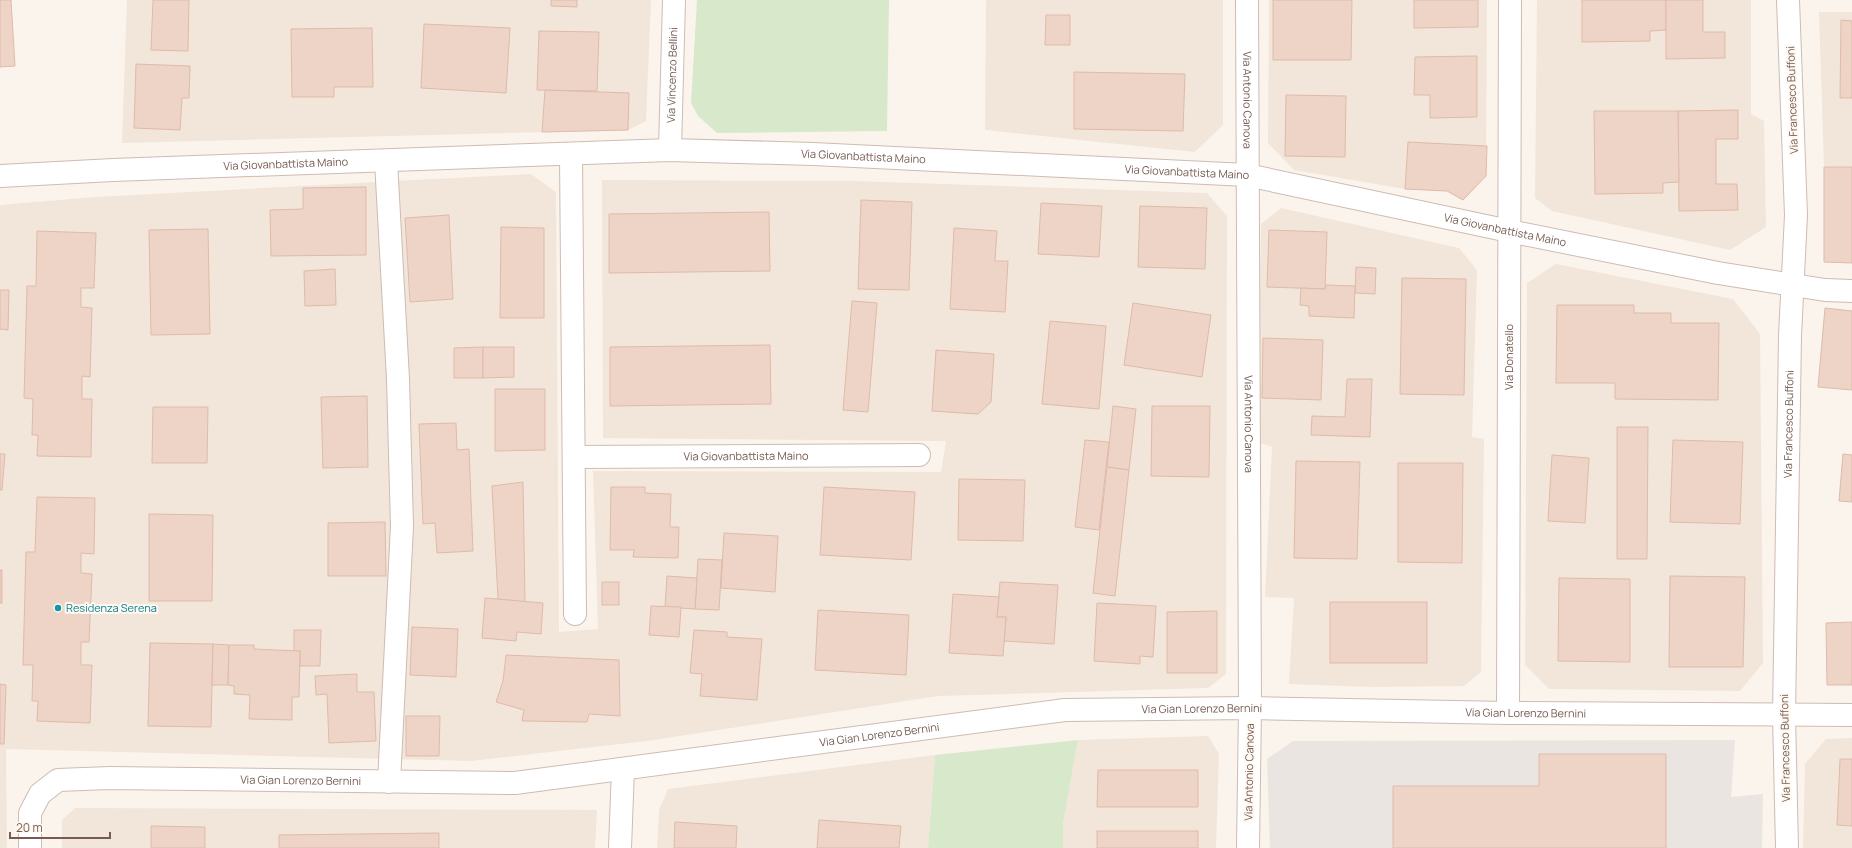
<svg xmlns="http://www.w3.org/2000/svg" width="1852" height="848" font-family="Manrope,sans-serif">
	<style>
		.residential { fill: #f2e6db }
		.industrial { fill: #ebe5e1 }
		.green { fill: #d8e8cb }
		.building { fill: #eed4c6; stroke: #dfbaa8 }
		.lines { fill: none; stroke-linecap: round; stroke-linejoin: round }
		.minor-casing { stroke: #cdbcb2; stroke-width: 24 }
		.minor { stroke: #fff; stroke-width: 22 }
		.culture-dot { fill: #0f9aa8; stroke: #fef9f2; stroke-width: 1.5 }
		.labels { text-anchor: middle; stroke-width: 4; stroke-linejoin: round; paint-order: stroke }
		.street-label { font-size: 11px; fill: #755b50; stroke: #fef9f2 }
		.culture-label { font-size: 11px; fill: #0d838f; stroke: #fef9f2; text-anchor: start }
	</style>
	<rect width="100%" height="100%" fill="#fbf4ec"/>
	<g class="residential">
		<path d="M127,0h524l-5,121 -18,9 -506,13z"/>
		<path d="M986,0h237v125l-28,27 -210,-22z"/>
		<path d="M1269,0h218l-1,176 -23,24 -16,-9 -42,-2 -111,-19 -26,-27z"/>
		<path d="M1537,0h214v114l13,7 2,106 -36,23 -178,-39 -17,-13z"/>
		<path d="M1819,12h33v251l-28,-1v-95z"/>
		<path d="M531,174l25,18 3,440 39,-3 -5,-158 348,1 5,-31 -343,-3 -1,-258 253,1 352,12 20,23 -1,458 -18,14 -270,8 -291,45 -176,20 -465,-12 1,99h-7v-643l95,-8z"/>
		<path d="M1281,208l178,40 18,22 -5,167 12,2 -3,233 -17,14 -93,1 -82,-3 5,-86 -29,-1 7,-150 -14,-5 3,-218z"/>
		<path d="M1556,264l177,35 27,35 3,329 -23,28 -191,-2 -24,-24 2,-382z"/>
		<path d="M1208,736l11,18 -3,94h-153v-24l15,-84z"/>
		<path d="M1852,738v110h-49l2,-84 21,-25z"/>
		<path d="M935,755l-7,93h-271l2,-38 9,-21z"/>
		<path d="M75,808l522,2 -2,38h-533v-28z"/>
	</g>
	<path class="industrial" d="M1735,740l-4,57 32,-3 -1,54h-492l-3,-89 26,-18z"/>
	<g class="green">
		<path d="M697,0h192l-2,131 -170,2 -19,-17 -7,-13z"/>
		<path d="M1078,740l-15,84v24h-135l7,-93z"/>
	</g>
	<g class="building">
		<path d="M0,0h11l4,66 -15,1z"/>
		<path d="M153,0h36l-1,51 -37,-1z"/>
		<path d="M551,0h26v7l-26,-1z"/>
		<path d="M1273,0h79l-1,60h-78z"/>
		<path d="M1414,0h64v27l-64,1z"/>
		<path d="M1582,0h84v30l-16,1v10l-68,1z"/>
		<path d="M1666,0h37v32h22v26l-59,1z"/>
		<path d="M1046,15h24v30h-25z"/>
		<path d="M1841,20l11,1v77h-12z"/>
		<path d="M424,24l86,4 -4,65 -85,-5z"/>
		<path d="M372,28l1,59h-39v10h-42l-1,-68z"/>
		<path d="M539,31l60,1 -2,59 -60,-1z"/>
		<path d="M1477,56v61l-47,1v-23h-16l1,-38z"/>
		<path d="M136,64l54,2 -1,32h-7l-2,32 -46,-2z"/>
		<path d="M1074,72l111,2 -2,57 -109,-2z"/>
		<path d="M545,90l84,3 -1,37 -86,2z"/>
		<path d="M1286,95l60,1 -1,61 -60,-1z"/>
		<path d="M1738,110v29h-22v45h21l1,26 -59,1 -1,-100z"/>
		<path d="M1594,111h84l1,71 -16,1v10l-68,1z"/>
		<path d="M1408,142l79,4 -1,30 -23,24 -16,-9 -42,-2z"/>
		<path d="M1824,167h28v96l-28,-1z"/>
		<path d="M366,187v68l-95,1 -1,-46 33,-1v-21z"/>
		<path d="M861,200l51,2 -3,88 -51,-1z"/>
		<path d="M1041,203l61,3 -3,51 -61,-3z"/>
		<path d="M1140,206l67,2 -2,61 -67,-2z"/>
		<path d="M769,212l1,59 -161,2v-59z"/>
		<path d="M449,215l4,84 -43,3 -5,-84z"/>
		<path d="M501,227l43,1v90h-44z"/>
		<path d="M954,228l43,3 -2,30h13l-3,51 -55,-3z"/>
		<path d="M208,229l2,105 -59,1 -2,-105z"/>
		<path d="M1269,230l58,2 -2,57 -58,-2z"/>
		<path d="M37,231l59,2 -2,55h-13v19l11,1 -2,69 -8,-1v23h10l-1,58 -54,-1 1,-21h-6l1,-36 -9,-1 3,-112h9z"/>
		<path d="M1356,267l20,1 -1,26 -20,-1z"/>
		<path d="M335,269l1,36 -31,1 -1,-35z"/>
		<path d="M1402,278l64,1 -2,116 -64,-1z"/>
		<path d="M1326,285l29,1 -1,32 -45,-2v-10l-9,-1 1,-17 24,1z"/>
		<path d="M0,290h9l-1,40 -8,-1z"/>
		<path d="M852,301l25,2 -9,109 -25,-2z"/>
		<path d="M1133,303l78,12 -9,62 -78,-12z"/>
		<path d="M1557,305h77v8h37v10h48l-1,77 -103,-1v-16h-59z"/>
		<path d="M1825,308l27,3v79l-34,-3z"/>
		<path d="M1050,321l56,5 -7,83 -57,-5z"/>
		<path d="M1263,338l60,2 -2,60 -59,-2z"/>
		<path d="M770,345l1,59 -161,2v-59z"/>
		<path d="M483,347v31h-29v-30z"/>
		<path d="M483,347h31v30l-31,1z"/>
		<path d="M936,350l58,4 -3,48 -13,12 -46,-3z"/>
		<path d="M1347,379h25l-2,58 -59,-2 1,-19 33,1z"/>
		<path d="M495,389h50v61l-50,1z"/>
		<path d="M367,396l1,71 -45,1 -2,-71z"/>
		<path d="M1113,406l23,3 -7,61 -22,-3z"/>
		<path d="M1152,406h58l-1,71 -58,-1z"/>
		<path d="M153,407h55l-1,56h-55z"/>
		<path d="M456,423l1,27 12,-1 4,102 -36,2 -2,-30 -12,1 -4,-100z"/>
		<path d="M1617,427h31l-1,132h-30z"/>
		<path d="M1085,440l24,2 -10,88 -24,-3z"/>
		<path d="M1673,440l70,2 -3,82 -70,-2z"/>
		<path d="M0,454h5l-3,36h-2z"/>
		<path d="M1843,454l9,1v47l-13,-1z"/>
		<path d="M1552,455l37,3 -4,65 -37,-2z"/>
		<path d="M1296,461l64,1 -3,97 -63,-1z"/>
		<path d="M1398,463h65l-1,100 -64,-1z"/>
		<path d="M1107,467l22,3 -14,126 -22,-3z"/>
		<path d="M959,479l66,1 -2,61 -65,-1z"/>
		<path d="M523,482l2,120 -27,-3 -6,-113z"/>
		<path d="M611,487h34v6l26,1 -1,33h9l-1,31 -45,-1 1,-7h-24z"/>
		<path d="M824,487l91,5 -4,68 -91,-5z"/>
		<path d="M37,497l58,1 -1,56 -13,-1v20l11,1 -3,68h-8v23h11l-2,58 -53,-2 1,-20h-6l1,-36h-10l3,-113h9z"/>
		<path d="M149,514l64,1 -1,86h-63z"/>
		<path d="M385,522l1,54h-58v-53z"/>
		<path d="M724,533l54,3 -3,56 -54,-4z"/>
		<path d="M698,559l24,1 -3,50 -24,-1z"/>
		<rect x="0" y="570" width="2" height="33"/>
		<path d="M667,576l30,2 -2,31 -30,-2z"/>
		<path d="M1670,576l75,1 -2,90h-74z"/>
		<path d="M1559,578l71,1v83l-72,-1z"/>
		<rect x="602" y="582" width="17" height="23"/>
		<path d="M1000,582l58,3 -4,59 -50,-3 2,-24h-9z"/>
		<path d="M953,594l46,3 -2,20h9l-3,39 -54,-3z"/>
		<path d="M485,598l58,5 -2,31 -24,-2 -1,9 -34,-3z"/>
		<rect x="1330" y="602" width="97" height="61"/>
		<path d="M1097,603l59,3 -3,51 -13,-1v8l-46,-3z"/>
		<path d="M651,606l30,1 -2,30 -30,-2z"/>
		<path d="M818,610l91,5 -3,60 -91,-5z"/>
		<path d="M1217,611v62h-50v-61z"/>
		<path d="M1852,622v63h-25l-1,-62z"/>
		<path d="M412,627l46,2 -2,48 -46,-2z"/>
		<path d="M294,630h27l-1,36h-20v-15h-6z"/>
		<path d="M694,630l33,2v5l35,2 -5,61 -57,-4 2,-22 -12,-1z"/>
		<path d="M150,643l63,1 -2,83 -63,-1z"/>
		<path d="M213,644l16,1 -1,40h-16z"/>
		<path d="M229,645h25v4l46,2 -1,46h-7v23l-43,-1 1,-24 -16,-1v-8l-6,-1z"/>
		<path d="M506,655l113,5 1,56 -31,-2 -2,8 -65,-1 2,-11 -28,-8 7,-21z"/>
		<path d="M357,674v18h17l2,49 -47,2 -2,-49 -11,1 -1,-19z"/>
		<path d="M0,684l6,1 -2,59h-4z"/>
		<path d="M406,716h34l-1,40h-33z"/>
		<path d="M1539,754h127v94h-273v-62h146z"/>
		<path d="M1840,759h12v67l-15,-1z"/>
		<path d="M1098,770h100v37h-101z"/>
		<path d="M819,820l82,6 -2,22h-82z"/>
		<path d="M675,822l62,4 -1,22h-62z"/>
		<path d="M151,826l54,1v21h-54z"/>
		<rect x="1097" y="831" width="101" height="17"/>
		<path d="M439,833v15h-160v-13z"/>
	</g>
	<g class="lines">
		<g class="minor-casing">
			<g id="minor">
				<path id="s1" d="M1247,0l3,708 -2,140"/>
				<path id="s2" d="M670,150l4,-150"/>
				<path d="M571,155l4,459"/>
				<path d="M386,161l12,218 4,147 -13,256"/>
				<path id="s3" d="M0,176l113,-6 557,-20 143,4 434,21 262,56 209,42 107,17 27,1"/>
				<path id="s4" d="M574,457l345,-2"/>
				<path id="s5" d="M1508,713l2,-713"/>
				<path id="s6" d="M30,848v-35l10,-19 18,-14 52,-2 405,5 550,-73 185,-2 258,5 344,2"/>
				<path d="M620,848l3,-79"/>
				<path id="s7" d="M1787,848l-3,-133 6,-379 6,-121 -8,-215"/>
			</g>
		</g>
		<use href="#minor" class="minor"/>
	</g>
	<circle class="culture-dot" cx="58" cy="608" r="4"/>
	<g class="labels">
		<g class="street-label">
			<text dy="4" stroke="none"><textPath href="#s2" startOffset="75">Via Vincenzo Bellini</textPath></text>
			<text dy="4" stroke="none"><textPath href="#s1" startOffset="100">Via Antonio Canova</textPath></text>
			<text transform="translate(1792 100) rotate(-92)" y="4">Via Francesco Buffoni</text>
			<text dy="4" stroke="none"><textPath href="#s3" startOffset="864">Via Giovanbattista Maino</textPath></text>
			<text dy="4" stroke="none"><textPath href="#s3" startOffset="286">Via Giovanbattista Maino</textPath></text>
			<text dy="4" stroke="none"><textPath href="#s3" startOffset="1188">Via Giovanbattista Maino</textPath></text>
			<text dy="4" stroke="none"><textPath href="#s3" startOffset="1512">Via Giovanbattista Maino</textPath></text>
			<text dy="4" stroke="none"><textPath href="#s5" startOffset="356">Via Donatello</textPath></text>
			<text dy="4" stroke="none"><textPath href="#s1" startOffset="424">Via Antonio Canova</textPath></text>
			<text dy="4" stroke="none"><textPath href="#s7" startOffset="424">Via Francesco Buffoni</textPath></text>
			<text dy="4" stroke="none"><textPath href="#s4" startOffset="172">Via Giovanbattista Maino</textPath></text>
			<text dy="4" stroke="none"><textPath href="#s6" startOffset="1228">Via Gian Lorenzo Bernini</textPath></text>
			<text dy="4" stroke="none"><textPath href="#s6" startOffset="1552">Via Gian Lorenzo Bernini</textPath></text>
			<text dy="4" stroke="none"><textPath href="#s6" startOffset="904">Via Gian Lorenzo Bernini</textPath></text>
			<text transform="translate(1785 748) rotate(-91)" y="4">Via Francesco Buffoni</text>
			<text transform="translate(1249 772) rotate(-89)" y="4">Via Antonio Canova</text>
			<text dy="4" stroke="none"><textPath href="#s6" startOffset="322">Via Gian Lorenzo Bernini</textPath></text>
		</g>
		<g class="culture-label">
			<text x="66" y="612">Residenza Serena</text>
		</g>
	</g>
	<path d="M10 832v6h100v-6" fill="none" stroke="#755b50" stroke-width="2"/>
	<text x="16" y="832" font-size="12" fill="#755b50" stroke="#fef9f2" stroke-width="3" paint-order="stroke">20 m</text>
</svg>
